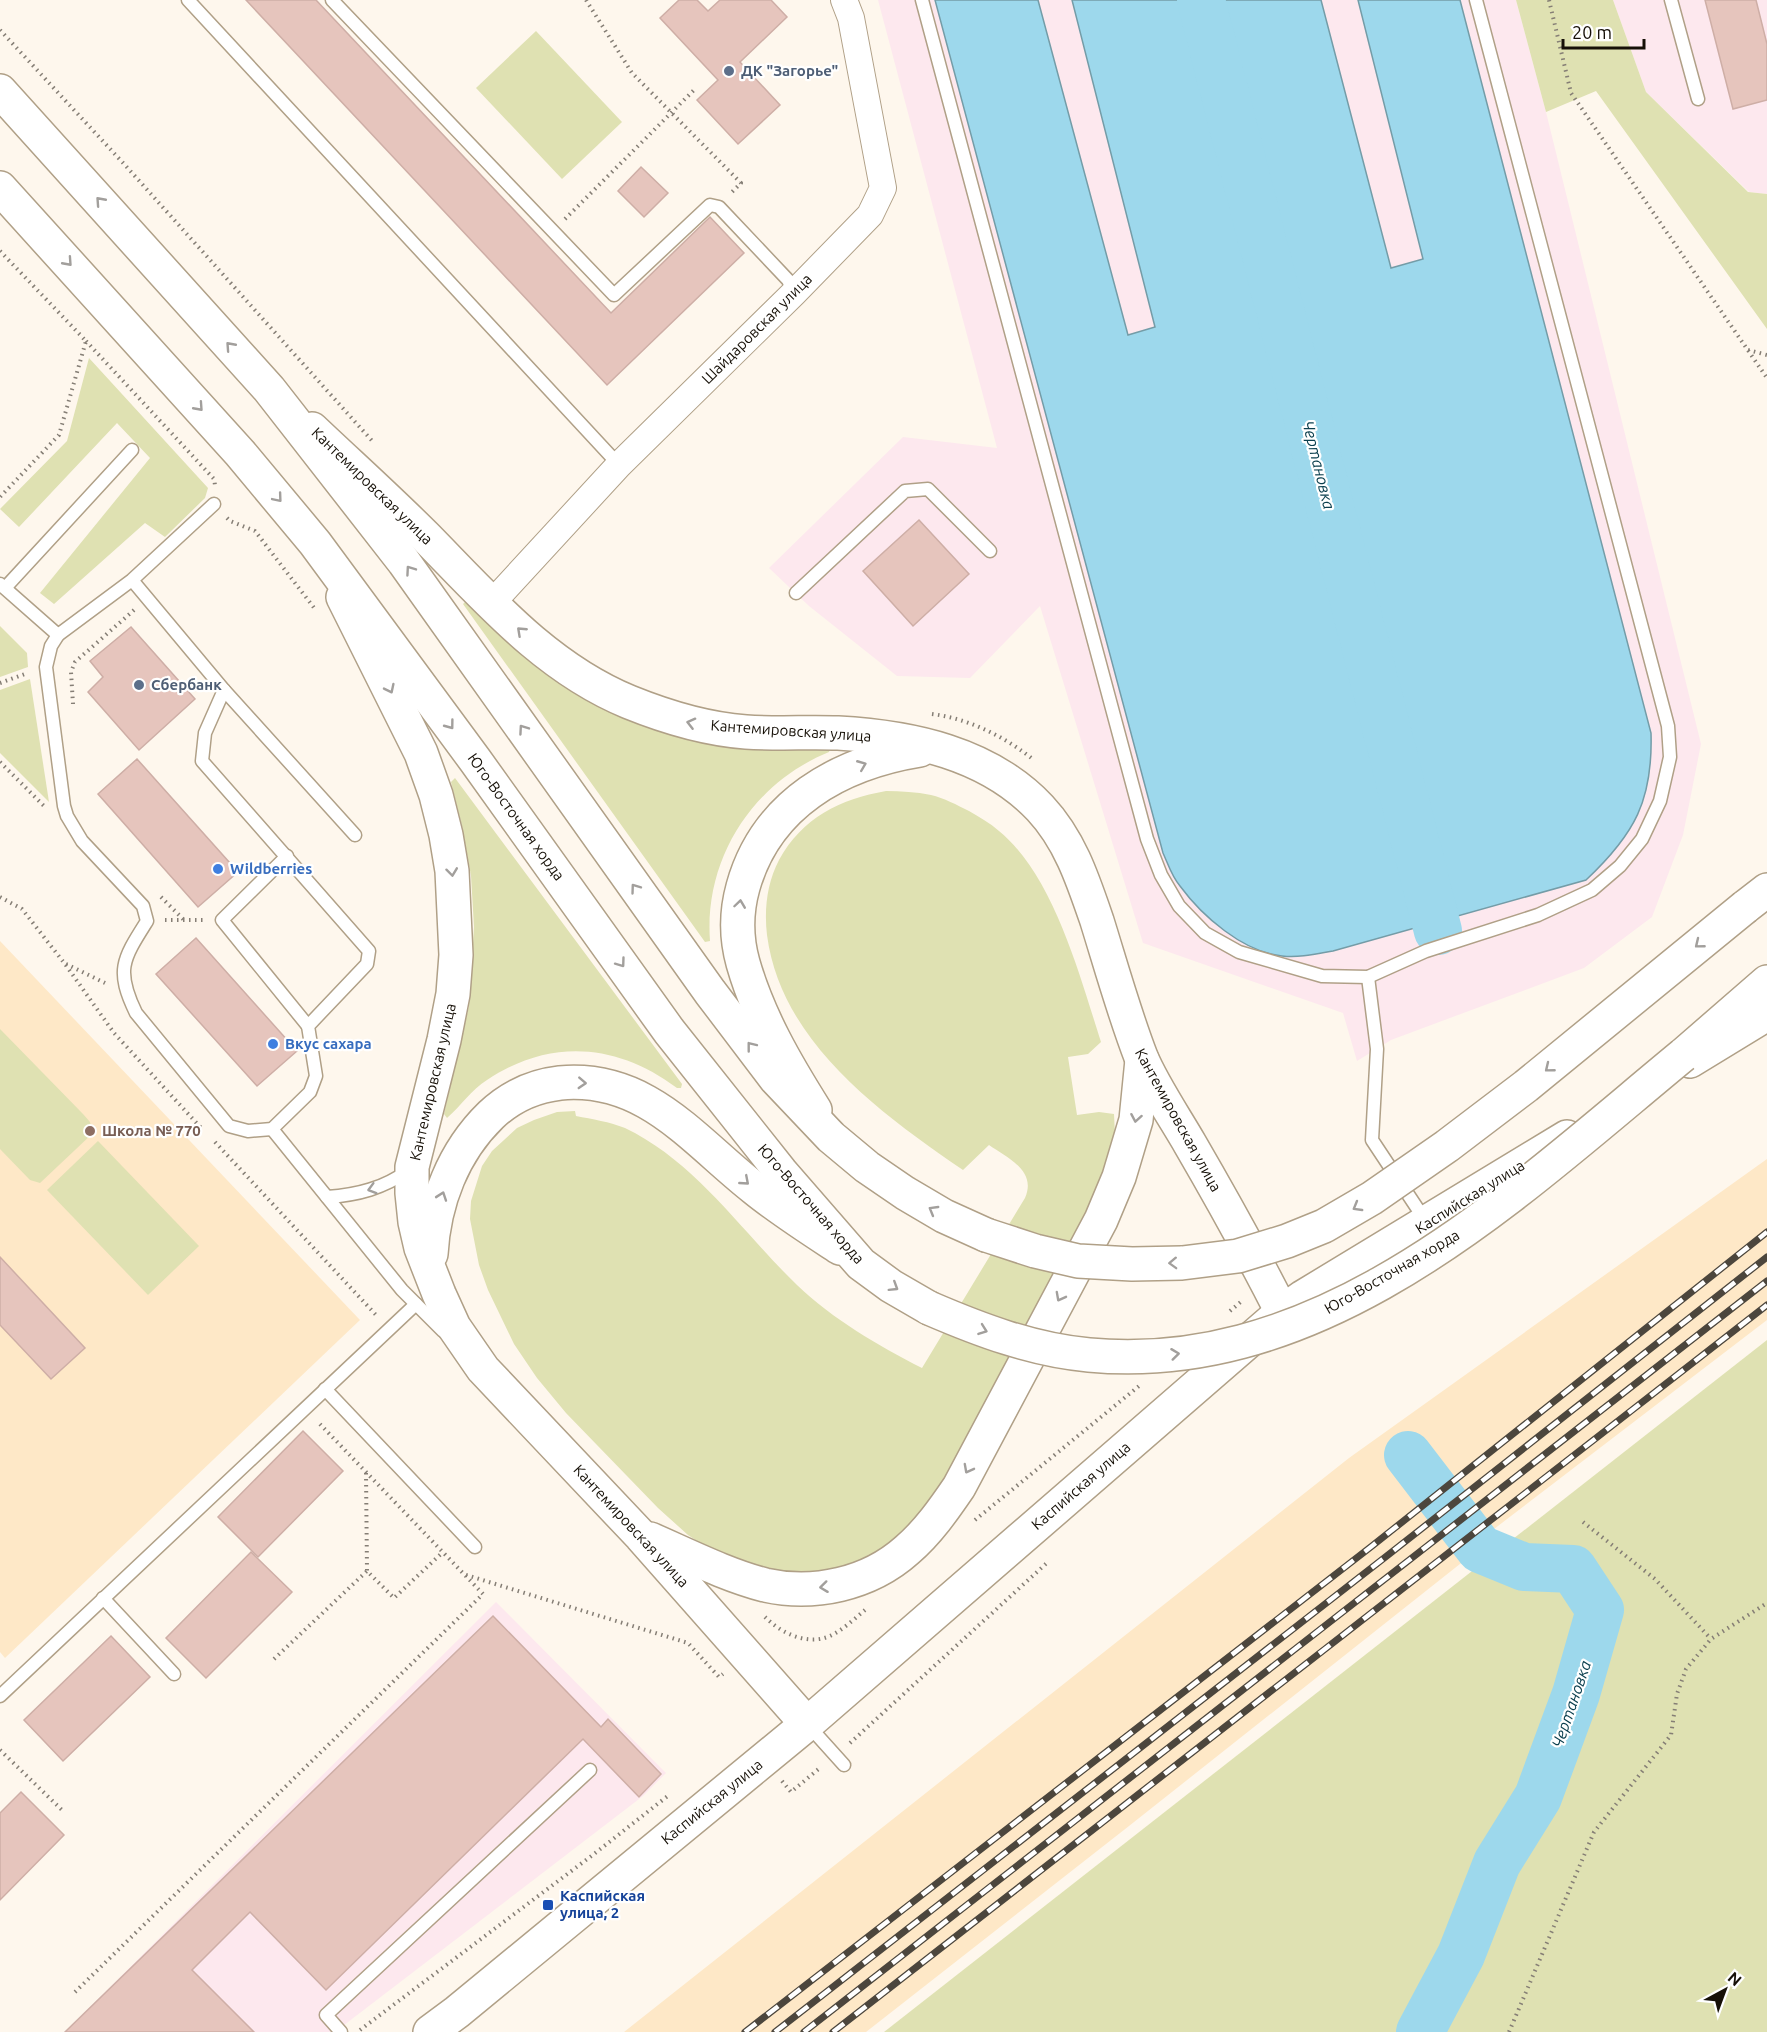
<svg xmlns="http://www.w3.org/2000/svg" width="1767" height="2032" font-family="Ubuntu,sans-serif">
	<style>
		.industrial { fill: #fde8ee }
		.built { fill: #fee8c7 }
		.green { fill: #dfe1b2 }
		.water { fill: #9dd8ec; stroke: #749ca7; stroke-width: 1.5 }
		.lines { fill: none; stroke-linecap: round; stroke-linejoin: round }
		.river { stroke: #9dd8ec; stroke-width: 48 }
		.building { fill: #e6c5bd; stroke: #ceaea6; stroke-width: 1.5 }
		.service-casing { stroke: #b0a087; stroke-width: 15 }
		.minor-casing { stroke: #b0a087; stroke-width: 28 }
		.secondary-casing { stroke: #b0a087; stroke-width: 36 }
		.primary-casing { stroke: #b0a087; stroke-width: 36 }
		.path { stroke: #857e75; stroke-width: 4; stroke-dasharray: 1.5 4.5; stroke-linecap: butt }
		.service { stroke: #fff; stroke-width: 12 }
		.minor { stroke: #fff; stroke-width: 26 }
		.secondary { stroke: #fff; stroke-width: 33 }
		.primary { stroke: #fff; stroke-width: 33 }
		.rail-casing { stroke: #4c463d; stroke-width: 7 }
		.rail { stroke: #fff; stroke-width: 4.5; stroke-dasharray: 14; stroke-linecap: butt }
		.primary-bridge-casing { stroke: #b0a087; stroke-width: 36; stroke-linecap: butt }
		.primary-bridge { stroke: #fff; stroke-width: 33 }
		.oneway { stroke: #a29f9c }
		.service-dot { fill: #5c6f8a; stroke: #fff; stroke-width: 2 }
		.shop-dot { fill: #3f7fe0; stroke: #fff; stroke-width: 2 }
		.education-dot { fill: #8d6e63; stroke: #fff; stroke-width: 2 }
		.transit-dot { fill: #1a4fb4; stroke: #fff; stroke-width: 2 }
		.labels { text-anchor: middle; stroke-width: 4.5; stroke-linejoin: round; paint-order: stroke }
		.service-label { font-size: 15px; font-weight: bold; fill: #4e5e75; stroke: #fff; text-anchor: start }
		.street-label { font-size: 15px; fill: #161007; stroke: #fff }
		.shop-label { font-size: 15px; font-weight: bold; fill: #366cbe; stroke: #fff; text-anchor: start }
		.education-label { font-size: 15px; font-weight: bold; fill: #785e54; stroke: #fff; text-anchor: start }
		.transit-label { font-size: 15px; font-weight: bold; fill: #164399; stroke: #fff; text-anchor: start }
		.water-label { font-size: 16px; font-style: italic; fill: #0c404f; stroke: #fff }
	</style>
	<rect width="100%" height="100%" fill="#fef7ed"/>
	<g class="industrial">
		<path d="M878,0h638l30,112 155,632 -18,91 -31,82 -68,51 -193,72 -34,21 -14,-48 -200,-70 -103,-337 -70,72 -73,-2 -88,-70 -40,-38 134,-131 94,11z"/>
		<path d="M1613,0h154v194l-18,-2 -103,-100z"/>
		<path d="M496,1602l170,171 -23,23 -308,236h-270z"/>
	</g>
	<g class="built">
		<path d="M0,941l360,379 -355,338 -5,-6z"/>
		<path d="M1767,1159v161l-286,219 -16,21 -336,266 -263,206h-242l725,-574z"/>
	</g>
	<g class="green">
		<path d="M1516,0h97l33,92 102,100 19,2v135l-171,-238 -50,21z"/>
		<path d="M536,31l86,91 -60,57 -86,-91z"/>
		<path d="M89,358l119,130 -3,10 -40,39 -20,-14 -91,81 -14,-11 110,-135 -33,-35 -98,104 -19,-18 67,-68z"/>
		<path d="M466,601l75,67 289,81 -1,3c-76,31 -125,106 -119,189l-5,1 -242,-338z"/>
		<path d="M0,626l27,27 1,14 -28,10z"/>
		<path d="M30,679l19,123 -49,-49v-63z"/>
		<path d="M455,778l227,306 -1,4h-4c-60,-45 -127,-50 -190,-8 -16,10 -26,26 -40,38l-3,-4 25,-108 5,-79 -3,-51 -9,-50 -11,-44z"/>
		<path d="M886,791c15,0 30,1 45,4 13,3 26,10 38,16 10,6 21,12 30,20 55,45 81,146 102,211l-13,12 -20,3 9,58 22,-3 15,2 1,21 -12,51 -174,322 -45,43 -60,24 -55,-1 -57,-23 -24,-16 -30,-27 -92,-95 -29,-35 -23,-34 -26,-54 -9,-25 -9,-46 1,-18 11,-35 10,-15 25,-23 17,-8 23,-8 18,-1 1,5c16,3 34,6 49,12 71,34 117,104 172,157 37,35 80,60 125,83l103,-170c12,-27 -17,-40 -36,-53l-26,25c-83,-57 -182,-128 -196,-235 -3,-26 0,-52 12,-75 23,-42 61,-61 107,-69z"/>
		<path d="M0,1029l83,85 7,8 3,11 -53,50 -10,-3 -30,-31z"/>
		<path d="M98,1141l101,105 -51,49 -101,-105z"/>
		<path d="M1767,1340v692h-883z"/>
	</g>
	<path class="water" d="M935,0h103l90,335 27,-8 -83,-327h107l236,916 33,-10 -228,-906h101l70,268 32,-9 -65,-259h102l191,733c2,67 -16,101 -65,147l-253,71c-17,3 -34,7 -51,5 -39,-4 -80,-40 -102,-70 -8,-9 -12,-22 -17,-33z"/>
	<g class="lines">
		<g class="river">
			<path d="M1201,0l237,931"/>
			<path d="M1408,1455l72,94 44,18 49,2 27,41 -24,84 -38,103 -41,66 -36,92 -41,77"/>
		</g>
	</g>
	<g class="building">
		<path d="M246,0h70l295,313 99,-96 34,36 -137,132z"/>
		<path d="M679,0h18l11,11 12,-11h51l16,17 -47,45 40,43 -42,39 -41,-44 21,-20 -58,-62z"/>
		<path d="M1705,0h51l11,44v56l-34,9z"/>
		<path d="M641,167l27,26 -24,24 -26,-26z"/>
		<path d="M919,520l50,54 -56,52 -50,-55z"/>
		<path d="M131,627l64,72 -56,51 -51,-58 15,-15 -13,-16z"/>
		<path d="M137,759l101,113 -40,35 -100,-113z"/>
		<path d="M196,938l101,113 -40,35 -101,-112z"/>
		<path d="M0,1257l85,91 -34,31 -51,-54z"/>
		<path d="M303,1431l40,40 -85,86 -40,-40z"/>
		<path d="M251,1552l41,40 -86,86 -40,-40z"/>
		<path d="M493,1616l108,111 7,-8 53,55 -22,23 -56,-58 -257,251 -76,-78 -58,58 62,62h-189z"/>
		<path d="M111,1636l39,41 -87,84 -39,-41z"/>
		<path d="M21,1792l43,43 -64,65v-87z"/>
	</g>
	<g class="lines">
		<g class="service-casing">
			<g id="service">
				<path d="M188,0l431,465"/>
				<path d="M332,0l282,295 96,-90 9,2 69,73 6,13"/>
				<path d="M922,0l225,839 14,36 18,31 26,27 34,19 83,24 46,1 58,-26 112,-36 54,-25 28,-24 22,-27 18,-38 10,-44 -2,-31 -192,-726"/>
				<path d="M1671,0l27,99"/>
				<path d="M132,580l92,110 -19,43 -3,28 167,190 -2,13 -59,62 8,50 -6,16 -38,37 -24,2 -19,-5 -93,-113c-21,-43 -13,-54 11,-92l-4,-15 -61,-65 -15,-25 -3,-10 -18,-139 5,-21 7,-11 74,-55 82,-76"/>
				<path d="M0,584l58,51"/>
				<path d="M5,588l127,-138"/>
				<path d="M796,593l109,-102 23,-2 62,62"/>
				<path d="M224,690l131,145"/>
				<path d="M287,856l-65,64 86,106"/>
				<path d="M1368,977l9,72 -5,91 53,80"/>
				<path d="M272,1129l130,161 41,41"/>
				<path d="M327,1197c31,-2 57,-9 82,-27"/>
				<path d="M325,1389l150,158"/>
				<path d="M103,1598l71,76"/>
				<path d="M0,1696l416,-392"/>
				<path d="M808,1725l36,40"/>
				<path d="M341,2032l-15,-17 264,-245"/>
			</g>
		</g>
		<g class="minor-casing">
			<path id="minor" d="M491,604l128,-139 175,-172 76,-78 13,-27 -32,-170 -7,-18"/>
		</g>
		<g class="secondary-casing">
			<g id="secondary">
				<path d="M312,429c38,36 77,71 114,108 61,62 120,131 203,165 37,15 76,27 117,30 30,2 61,0 92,1 73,4 150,20 202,75 30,32 43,72 57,113 14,45 27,92 44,136 11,27 34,61 49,87 32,55 63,111 92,168"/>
				<path d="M343,597l78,156 15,42 10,40 6,36 4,84 -3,39 -9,46 -32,127v26l3,29 6,26 18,46 15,33 29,42 158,167 166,188"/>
				<path d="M1690,1061l77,-47"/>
				<path d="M815,1110c-29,-46 -57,-94 -72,-147 -7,-25 -7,-51 0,-76 23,-83 96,-124 177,-137"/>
				<path d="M431,1254c3,-52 22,-102 60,-139 19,-18 43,-29 69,-32 86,-8 133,57 194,105 27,22 57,41 86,60"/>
				<path d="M650,1539c37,16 76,36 115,46 49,11 104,-1 142,-35 21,-18 37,-41 52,-63l142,-267 18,-43 17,-57 6,-60"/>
				<path d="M430,2032l27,-20 350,-288 475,-412 21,-15 264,-160"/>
			</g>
		</g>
		<g class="primary-casing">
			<g id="primary">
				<path d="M0,91l269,298 135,173 306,430 66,87 55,58 36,30 38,26 39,23 42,19"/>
				<path d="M0,188l240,265 75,90 160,217 194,271 112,141 80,92 30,22 38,22"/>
				<path d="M1745,907l22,-17"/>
				<path d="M1683,1055l84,-73"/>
			</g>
		</g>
		<g class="path">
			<path d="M586,0l46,73 109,110 -10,10"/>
			<path d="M1549,0l22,93 196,285"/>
			<path d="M0,30l125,135 249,278"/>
			<path d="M565,219l131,-131"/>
			<path d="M0,251l86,90 -27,94 -59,62"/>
			<path d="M86,341l128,138 1,6"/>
			<path d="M1748,350l19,5"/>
			<path d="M227,518l3,3 25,10 60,78"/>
			<path d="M0,683l28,-10"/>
			<path d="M73,704l-2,-32 4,-10 59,-52"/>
			<path d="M932,714c38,5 73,23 102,46"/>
			<path d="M0,762l45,45"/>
			<path d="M0,897l22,12 43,55 49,69 89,97"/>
			<path d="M161,897l23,23"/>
			<path d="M165,920h38"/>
			<path d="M66,964l39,19"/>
			<path d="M215,1142l162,174"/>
			<path d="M1230,1311l13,-11"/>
			<path d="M366,1473l1,98"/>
			<path d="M975,1520l164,-134"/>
			<path d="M1583,1522l72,57 56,60"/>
			<path d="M466,1575l222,68 31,34 4,-3"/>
			<path d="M765,1617c16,16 42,29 65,19 13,-6 24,-17 35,-26"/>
			<path d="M274,1659l93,-88 27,27 49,-46"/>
			<path d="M850,1743l199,-182"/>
			<path d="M0,1750l63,61"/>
			<path d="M782,1781l9,11 30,-25"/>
			<path d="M75,1992l408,-398 -165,-172"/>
			<path d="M360,2030l234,-176 75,-59"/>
			<path d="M1509,2032l85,-200 77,-97 6,-41 9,-25 25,-30 56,-36"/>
		</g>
		<use href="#service" class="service"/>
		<use href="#minor" class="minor"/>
		<use href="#secondary" class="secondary"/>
		<use href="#primary" class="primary"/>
		<g class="rail-casing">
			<g id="rail">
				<path d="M745,2032l627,-486 395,-314"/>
				<path d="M775,2032l613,-477 379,-298"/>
				<path d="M804,2032l963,-751"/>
				<path d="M833,2032l934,-727"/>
			</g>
		</g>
		<use href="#rail" class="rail"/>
		<g class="primary-bridge-casing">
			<g id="primary-bridge">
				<path d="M986,1235l49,16 43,10 54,3 50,-1 56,-7 49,-15 37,-15 48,-28 75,-52 79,-60 219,-179"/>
				<path d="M929,1308c51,22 104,42 160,47 237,22 425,-161 594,-300"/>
			</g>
		</g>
		<use href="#primary-bridge" class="primary-bridge"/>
	</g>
	<defs><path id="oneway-chevron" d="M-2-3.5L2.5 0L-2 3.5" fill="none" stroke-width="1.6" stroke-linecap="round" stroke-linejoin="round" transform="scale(1.5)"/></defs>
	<g class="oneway">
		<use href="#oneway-chevron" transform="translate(100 201) rotate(-132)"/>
		<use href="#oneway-chevron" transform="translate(68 262) rotate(48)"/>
		<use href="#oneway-chevron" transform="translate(230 346) rotate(-132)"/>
		<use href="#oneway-chevron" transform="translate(199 407) rotate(48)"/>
		<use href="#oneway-chevron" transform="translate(278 498) rotate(50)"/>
		<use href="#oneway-chevron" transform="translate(410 570) rotate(-125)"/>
		<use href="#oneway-chevron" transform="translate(521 631) rotate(-137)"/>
		<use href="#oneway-chevron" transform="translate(390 689) rotate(64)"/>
		<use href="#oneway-chevron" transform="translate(691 723) rotate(-166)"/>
		<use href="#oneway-chevron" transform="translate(450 725) rotate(53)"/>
		<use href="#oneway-chevron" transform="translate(523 729) rotate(-125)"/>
		<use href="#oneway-chevron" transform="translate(862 765) rotate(-22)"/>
		<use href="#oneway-chevron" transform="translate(452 872) rotate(83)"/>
		<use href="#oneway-chevron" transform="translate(635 888) rotate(-126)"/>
		<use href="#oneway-chevron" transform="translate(740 904) rotate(-82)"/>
		<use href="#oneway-chevron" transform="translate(1699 944) rotate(141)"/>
		<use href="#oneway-chevron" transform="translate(621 963) rotate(54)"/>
		<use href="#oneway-chevron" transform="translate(751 1046) rotate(-128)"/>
		<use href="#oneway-chevron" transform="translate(1549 1068) rotate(141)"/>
		<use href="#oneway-chevron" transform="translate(582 1083) rotate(3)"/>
		<use href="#oneway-chevron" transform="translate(1136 1118) rotate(100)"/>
		<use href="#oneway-chevron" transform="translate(745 1181) rotate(41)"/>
		<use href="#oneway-chevron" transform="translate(372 1189) rotate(164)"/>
		<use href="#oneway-chevron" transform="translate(442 1196) rotate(-71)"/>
		<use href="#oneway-chevron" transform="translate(1357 1207) rotate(150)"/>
		<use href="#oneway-chevron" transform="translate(933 1210) rotate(-150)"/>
		<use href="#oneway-chevron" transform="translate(1173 1263) rotate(178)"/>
		<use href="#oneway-chevron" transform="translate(894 1287) rotate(32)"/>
		<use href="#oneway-chevron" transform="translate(1060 1297) rotate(118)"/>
		<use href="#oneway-chevron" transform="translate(983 1330) rotate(20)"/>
		<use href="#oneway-chevron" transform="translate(1175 1354) rotate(-7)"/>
		<use href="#oneway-chevron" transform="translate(968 1469) rotate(118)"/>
		<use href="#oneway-chevron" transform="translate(824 1587) rotate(173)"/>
	</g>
	<g class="service-dot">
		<circle cx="729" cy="71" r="6"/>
		<circle cx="139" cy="685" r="6"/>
	</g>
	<g class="shop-dot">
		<circle cx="218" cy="869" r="6"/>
		<circle cx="273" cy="1044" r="6"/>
	</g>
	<circle class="education-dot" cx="90" cy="1131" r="6"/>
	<rect class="transit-dot" x="542" y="1899" width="12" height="12" rx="3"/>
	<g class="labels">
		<g class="service-label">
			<text x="741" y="76">ДК "Загорье"</text>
			<text x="151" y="690">Сбербанк</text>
		</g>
		<g class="street-label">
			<text transform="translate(757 329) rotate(-45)" y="5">Шайдаровская улица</text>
			<text transform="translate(372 486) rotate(44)" y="5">Кантемировская улица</text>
			<text transform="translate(791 731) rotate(4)" y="5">Кантемировская улица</text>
			<text transform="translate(516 817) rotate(54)" y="5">Юго-Восточная хорда</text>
			<text transform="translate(433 1082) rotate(-77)" y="5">Кантемировская улица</text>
			<text transform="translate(1178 1120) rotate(61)" y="5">Кантемировская улица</text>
			<text transform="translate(1470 1197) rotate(-32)" y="5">Каспийская улица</text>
			<text transform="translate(811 1204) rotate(49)" y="5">Юго-Восточная хорда</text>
			<text transform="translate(1392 1272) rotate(-30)" y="5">Юго-Восточная хорда</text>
			<text transform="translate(1081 1486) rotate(-41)" y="5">Каспийская улица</text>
			<text transform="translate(631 1526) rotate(47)" y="5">Кантемировская улица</text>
			<text transform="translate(712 1802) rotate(-39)" y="5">Каспийская улица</text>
		</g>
		<g class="shop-label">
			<text x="230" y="874">Wildberries</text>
			<text x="285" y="1049">Вкус сахара</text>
		</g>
		<g class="education-label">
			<text x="102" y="1136">Школа № 770</text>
		</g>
		<g class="transit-label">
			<text x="560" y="1901">Каспийская<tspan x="560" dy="17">улица, 2</tspan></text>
		</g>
		<g class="water-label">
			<text transform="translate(1319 465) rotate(76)" y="6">Чертановка</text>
			<text transform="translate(1571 1704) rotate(-71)" y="6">Чертановка</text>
		</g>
	</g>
	<g transform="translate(1725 1990) rotate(41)" stroke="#ffffff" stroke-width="4.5" paint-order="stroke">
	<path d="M0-4.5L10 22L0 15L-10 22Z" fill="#161007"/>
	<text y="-9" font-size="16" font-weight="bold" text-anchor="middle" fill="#161007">N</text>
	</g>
	<path d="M1563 39v9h81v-9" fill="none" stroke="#161007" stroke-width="3"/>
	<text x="1572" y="39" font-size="18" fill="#161007" stroke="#ffffff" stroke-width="4.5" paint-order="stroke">20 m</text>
</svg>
